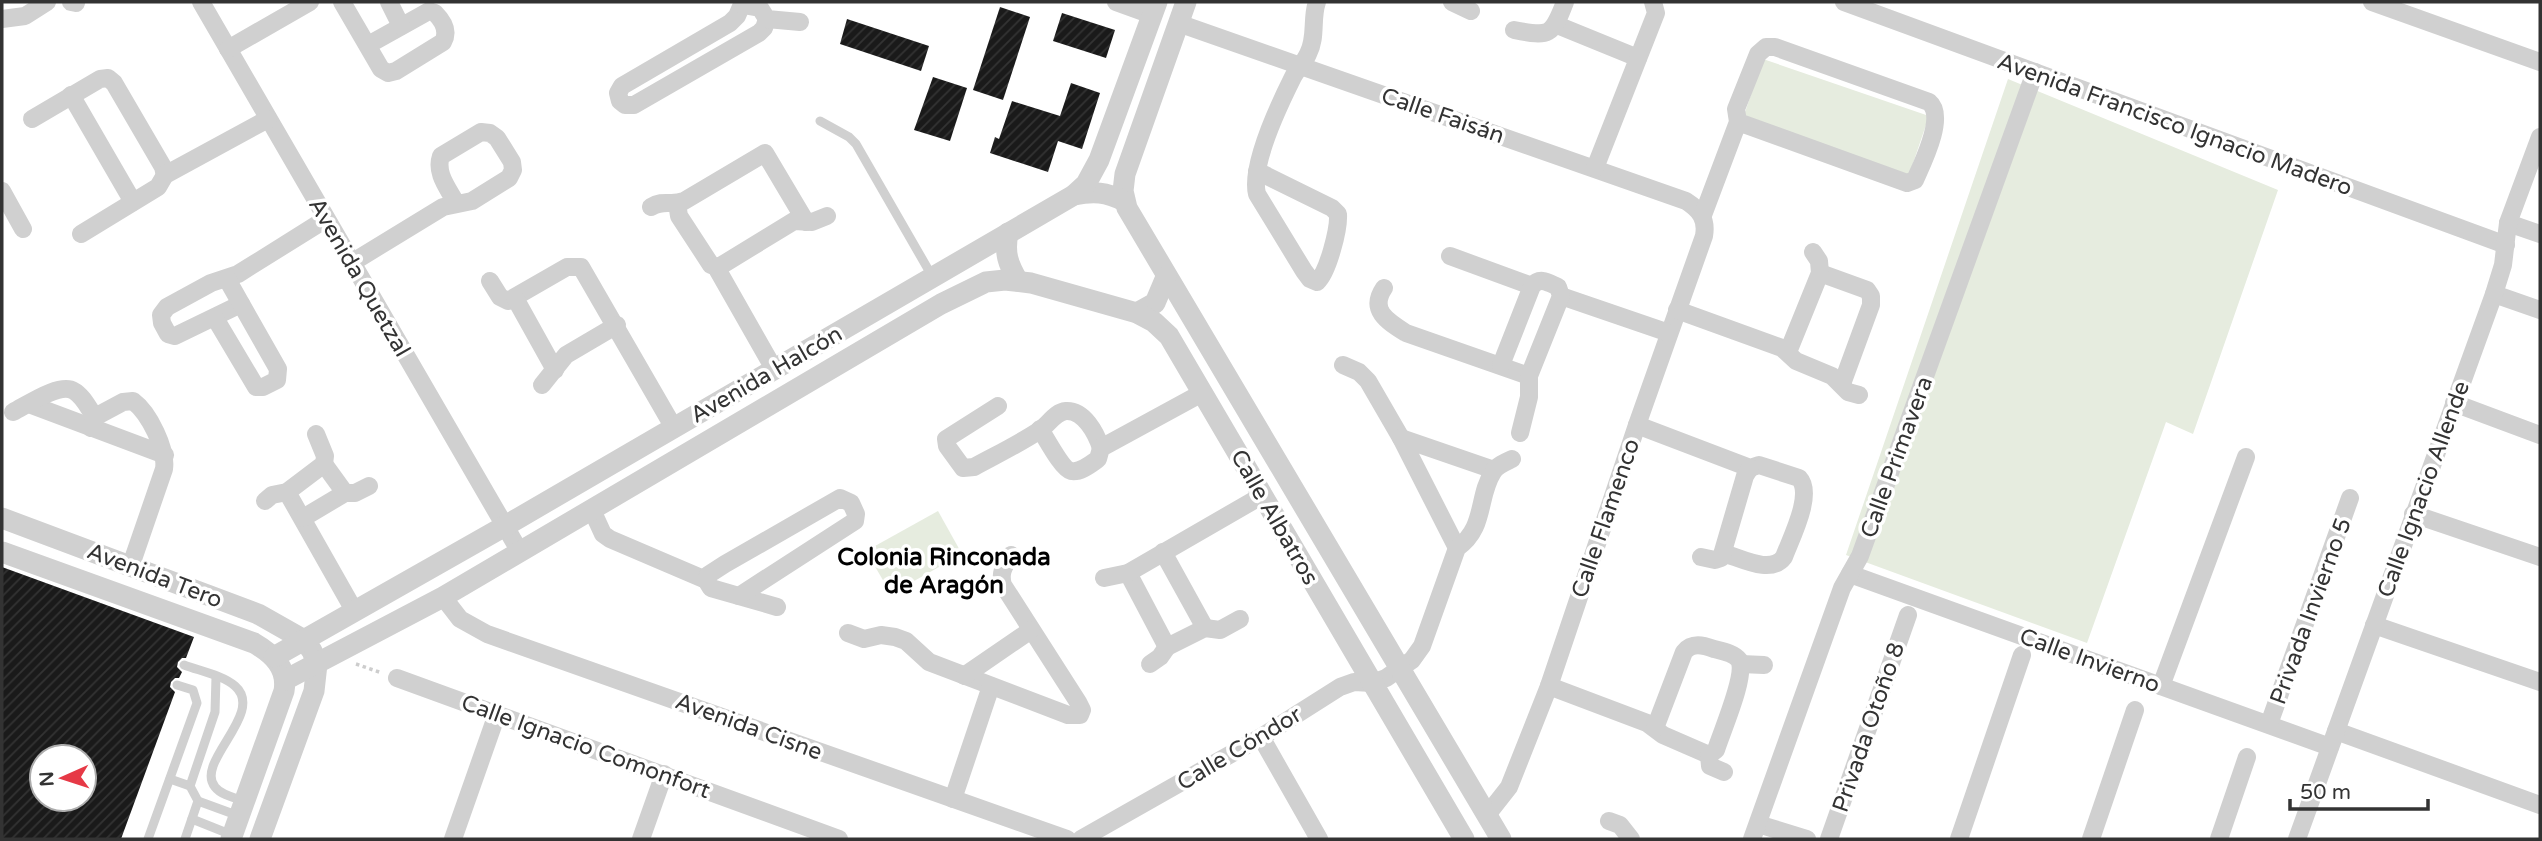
<svg xmlns="http://www.w3.org/2000/svg" width="2542" height="841" font-family="'Varela Round',sans-serif">
	<style>
		.park { fill: #e6ecdf }
		.building { fill: url(#building-hatch); fill-rule: evenodd }
		.lines { fill: none; stroke-linecap: round; stroke-linejoin: round }
		.path { stroke: #cdcdcd; stroke-width: 3.5; stroke-dasharray: 3.5 3.5; stroke-linecap: butt }
		.service { stroke: #d0d0d0; stroke-width: 9 }
		.minor { stroke: #d0d0d0; stroke-width: 18 }
		.tertiary { stroke: #d0d0d0; stroke-width: 21 }
		.labels { text-anchor: middle; stroke-width: 7; stroke-linejoin: round; paint-order: stroke }
		.street-label { font-size: 23px; fill: #333; stroke: #fff }
		.neighbourhood-label { font-size: 24px; font-weight: bold; fill: #000; stroke: #fff }
	</style>
	<defs>
		<pattern id="building-hatch" width="6" height="6" patternUnits="userSpaceOnUse" patternTransform="scale(1.75)"><rect width="6" height="6" fill="#1a1a1a"/><path d="M-1 1l2-2M0 6l6-6M5 7l2-2" fill="none" stroke="#333"/></pattern>
	</defs>
	<rect width="100%" height="100%" fill="#fff"/>
	<g class="park">
		<path d="M1763,59l166,57 -22,65 -166,-57z"/>
		<path d="M2008,79l270,111 -85,244 -27,-12 -79,221 -241,-88z"/>
		<path d="M938,511l24,43 -71,40 -25,-43z"/>
	</g>
	<g class="building">
		<path d="M1000,7l30,10 -27,83 -30,-10z"/>
		<path d="M1062,13l53,17 -9,28 -53,-17z"/>
		<path d="M847,19l82,27 -8,25 -81,-27z"/>
		<path d="M933,77l34,11 -17,53 -36,-11z"/>
		<path d="M1071,83l29,10 -18,56 -24,-8 -10,31 -58,-19 5,-16 4,2 13,-38 48,15z"/>
		<path d="M2,567l192,70 -8,21h-4l-4,4 -1,5 5,5 -3,6h-4l-4,4 -1,5 5,5 -54,147h-119zM42,757h42v42h-42z"/>
	</g>
	<g class="lines">
		<path class="path" d="M356,664l26,9"/>
		<g class="service">
			<path d="M820,121l29,16 7,7 76,132"/>
			<path d="M184,665c16,6 38,10 51,21 31,27 -41,76 -20,101 6,8 20,11 29,14"/>
			<path d="M170,779l20,7"/>
			<path d="M198,801l41,15"/>
			<path d="M192,819l40,16"/>
			<path d="M148,839l49,-136 -4,-13 -16,-5"/>
			<path d="M185,839l13,-38 -8,-15 25,-74 1,-35"/>
		</g>
		<g class="minor">
			<path d="M71,2l5,1"/>
			<path d="M201,2l319,550"/>
			<path d="M342,2l39,67 7,4 8,-2 47,-29c6,-11 0,-21 -8,-29l-6,-2 -61,34"/>
			<path d="M389,2l12,24"/>
			<path d="M743,2l-6,14 -7,7 -108,63 -4,7 2,8 5,4h9l125,-72 5,-5 3,-9"/>
			<path d="M1116,2l36,13"/>
			<path d="M1452,2l19,9"/>
			<path d="M1844,2l662,243"/>
			<path d="M2372,2l168,60"/>
			<path d="M743,5l17,3 7,11 33,3"/>
			<path d="M2,19l23,-3 22,-14"/>
			<path d="M1178,23l508,178c14,9 21,18 18,35l-67,189 -88,261 -40,101 -22,28"/>
			<path d="M1557,25l81,33"/>
			<path d="M1514,30c36,7 38,6 51,-28"/>
			<path d="M228,49l82,-47"/>
			<path d="M71,95l62,107"/>
			<path d="M32,119l68,-40 8,-1 6,5 49,84 2,8"/>
			<path d="M1595,168l61,-155 -3,-11"/>
			<path d="M1257,171l75,37 6,6c1,15 -10,58 -21,68l-7,-3 -6,-8 -47,-77c-7,-29 23,-91 36,-117 4,-8 11,-14 15,-23 9,-17 3,-35 9,-52"/>
			<path d="M2,191l21,38"/>
			<path d="M677,203l2,13 32,49 5,2 58,102"/>
			<path d="M651,207c13,-8 20,-1 33,-6l81,-48 41,69"/>
			<path d="M1703,215l35,-93 -2,-13 22,-55 8,-7h9l154,55c17,14 -6,60 -14,78l-8,3 -169,-61"/>
			<path d="M2508,223l32,11"/>
			<path d="M81,234l77,-47 7,-12 103,-56"/>
			<path d="M1450,256l82,30"/>
			<path d="M353,262l90,-55 29,-6 37,-23 4,-8 -1,-8 -15,-24 -7,-5 -9,-1 -40,24c-6,17 7,32 15,47"/>
			<path d="M716,267l6,-2 72,-44 18,1 15,-6"/>
			<path d="M1820,273l47,17 4,6v9l-29,79"/>
			<path d="M490,281l10,16 8,4 59,-34h14l93,161"/>
			<path d="M1384,288c-15,22 3,33 22,45l123,43"/>
			<path d="M2494,294l46,16"/>
			<path d="M1561,296l108,37"/>
			<path d="M515,298l40,72"/>
			<path d="M241,304l-66,32 -7,-2 -6,-11 -1,-8 6,-8 44,-24 27,-9 88,-55"/>
			<path d="M1677,310l105,38 14,13 36,15 16,16 11,3"/>
			<path d="M215,318l41,69h7l14,-7 1,-11 -51,-90"/>
			<path d="M1788,352l32,-79 -1,-12 -6,-9"/>
			<path d="M1343,365l16,7 9,9 33,57 56,110"/>
			<path d="M1501,365l31,-79c8,-10 17,-3 26,1l3,9 -32,80v21l-9,36"/>
			<path d="M542,385l24,-30 51,-30"/>
			<path d="M2454,403l86,32"/>
			<path d="M29,404l136,51"/>
			<path d="M998,406l-52,33 1,7 16,22 11,-1c22,-12 45,-23 66,-37 9,-6 15,-18 26,-19 18,-1 30,22 35,37"/>
			<path d="M13,412c14,-7 47,-30 61,-21 9,5 15,18 21,26"/>
			<path d="M1637,425l113,43 9,-3 40,13c15,16 -8,60 -15,79 -13,18 -43,1 -61,-4"/>
			<path d="M91,428l4,-11 28,-15 10,-1c16,12 34,48 31,68l-33,96"/>
			<path d="M1040,429c6,9 22,40 31,42 9,2 20,-7 27,-12l3,-11 101,-55"/>
			<path d="M1401,438l93,32"/>
			<path d="M324,464l21,29"/>
			<path d="M287,492l68,120"/>
			<path d="M265,501l7,-6 15,-3 37,-28 1,-8 -9,-22"/>
			<path d="M592,510l11,24 7,5 96,41 5,8 66,19"/>
			<path d="M2413,514l127,43"/>
			<path d="M303,518l42,-25h10l14,-7"/>
			<path d="M1163,552l42,76"/>
			<path d="M1701,557l14,3 6,-2 24,-82 5,-8"/>
			<path d="M1128,573l39,74"/>
			<path d="M1850,574l480,173"/>
			<path d="M1104,578l24,-5 135,-78"/>
			<path d="M706,580l2,-5 17,-11 115,-66 11,5 5,11 -1,7 -116,75"/>
			<path d="M443,597l17,22 27,15 580,205"/>
			<path d="M2374,625l166,57"/>
			<path d="M848,633l16,6 17,-4 14,2 11,4 23,21 139,53h12l2,-5 -4,-8 -75,-117c-4,-13 2,-20 8,-30"/>
			<path d="M1150,664l10,-7 7,-10 38,-19 15,2 20,-11"/>
			<path d="M1741,664l23,1"/>
			<path d="M964,676l67,-46"/>
			<path d="M397,678l442,161"/>
			<path d="M1549,686l98,37 16,12 46,20"/>
			<path d="M2161,686l85,-229"/>
			<path d="M2269,724l81,-226"/>
			<path d="M1655,728l29,-76c8,-10 19,-7 30,-3 8,2 20,4 25,11 8,15 -18,73 -23,90l-7,5 1,11 14,6"/>
			<path d="M2336,731l204,74"/>
			<path d="M1261,737l58,102"/>
			<path d="M953,799l38,-113"/>
			<path d="M1609,821l11,4 11,14"/>
			<path d="M1758,824l49,15"/>
			<path d="M453,839l44,-125"/>
			<path d="M641,839l23,-65"/>
			<path d="M1081,839l180,-102 79,-50 14,-5 18,1 14,-5 26,-18 10,-14 35,-98c29,-20 20,-51 36,-76 3,-6 13,-10 19,-13"/>
			<path d="M1752,839l90,-251 18,-32 175,-484"/>
			<path d="M1829,839l79,-224"/>
			<path d="M1959,839l63,-184"/>
			<path d="M2091,839l44,-129"/>
			<path d="M2219,839l28,-82"/>
			<path d="M2297,839l197,-545 9,-29 5,-42 32,-86"/>
		</g>
		<g class="tertiary">
			<path d="M1186,2l-61,172 -2,17 4,17 374,631"/>
			<path d="M1074,195c20,-4 32,-3 50,6"/>
			<path d="M1008,233c-4,20 0,31 10,48"/>
			<path d="M1137,313l18,-10 11,-26"/>
			<path d="M2,518l256,96 46,26 8,11 5,13 -3,27 -54,148"/>
			<path d="M2,552l252,91c19,11 34,25 30,48l-53,148"/>
			<path d="M274,657l231,-131 569,-331 12,-11 13,-24 58,-158"/>
			<path d="M285,680l158,-83 498,-293 45,-22 19,-2 26,3 106,30 17,9 15,14 295,503"/>
		</g>
	</g>
	<g class="labels">
		<g class="street-label">
			<text transform="translate(1443 115) rotate(19)" y="8">Calle Faisán</text>
			<text transform="translate(2175 124) rotate(20)" y="8">Avenida Francisco Ignacio Madero</text>
			<text transform="translate(360 277) rotate(60)" y="8">Avenida Quetzal</text>
			<text transform="translate(766 374) rotate(-30)" y="8">Avenida Halcón</text>
			<text transform="translate(1896 457) rotate(-70)" y="8">Calle Primavera</text>
			<text transform="translate(2423 489) rotate(-70)" y="8">Calle Ignacio Allende</text>
			<text transform="translate(1275 517) rotate(60)" y="8">Calle Albatros</text>
			<text transform="translate(1605 518) rotate(-71)" y="8">Calle Flamenco</text>
			<text transform="translate(155 575) rotate(21)" y="8">Avenida Tero</text>
			<text transform="translate(2310 611) rotate(-70)" y="8">Privada Invierno 5</text>
			<text transform="translate(2090 660) rotate(20)" y="8">Calle Invierno</text>
			<text transform="translate(749 726) rotate(20)" y="8">Avenida Cisne</text>
			<text transform="translate(1868 727) rotate(-71)" y="8">Privada Otoño 8</text>
			<text transform="translate(586 746) rotate(20)" y="8">Calle Ignacio Comonfort</text>
			<text transform="translate(1239 748) rotate(-31)" y="8">Calle Cóndor</text>
		</g>
		<g class="neighbourhood-label">
			<text x="944" y="565">Colonia Rinconada<tspan x="944" dy="28">de Aragón</tspan></text>
		</g>
	</g>
	<rect width="2542" height="841" fill="none" stroke="#333333" stroke-width="7"/>
	<g transform="translate(63 778) rotate(267)"><circle r="33" fill="#ffffff" stroke="#adadad" stroke-width="2"/>
	<path d="M0-5L12 26L0 18L-12 26Z" fill="#e63946"/>
	<text y="-10" font-size="19" font-weight="bold" text-anchor="middle" fill="#333333">N</text>
	</g>
	<path d="M2290 799v10h138v-10" fill="none" stroke="#333333" stroke-width="3.5"/>
	<text x="2300" y="799" font-size="21" fill="#333333" stroke="#ffffff" stroke-width="5" paint-order="stroke">50 m</text>
</svg>
